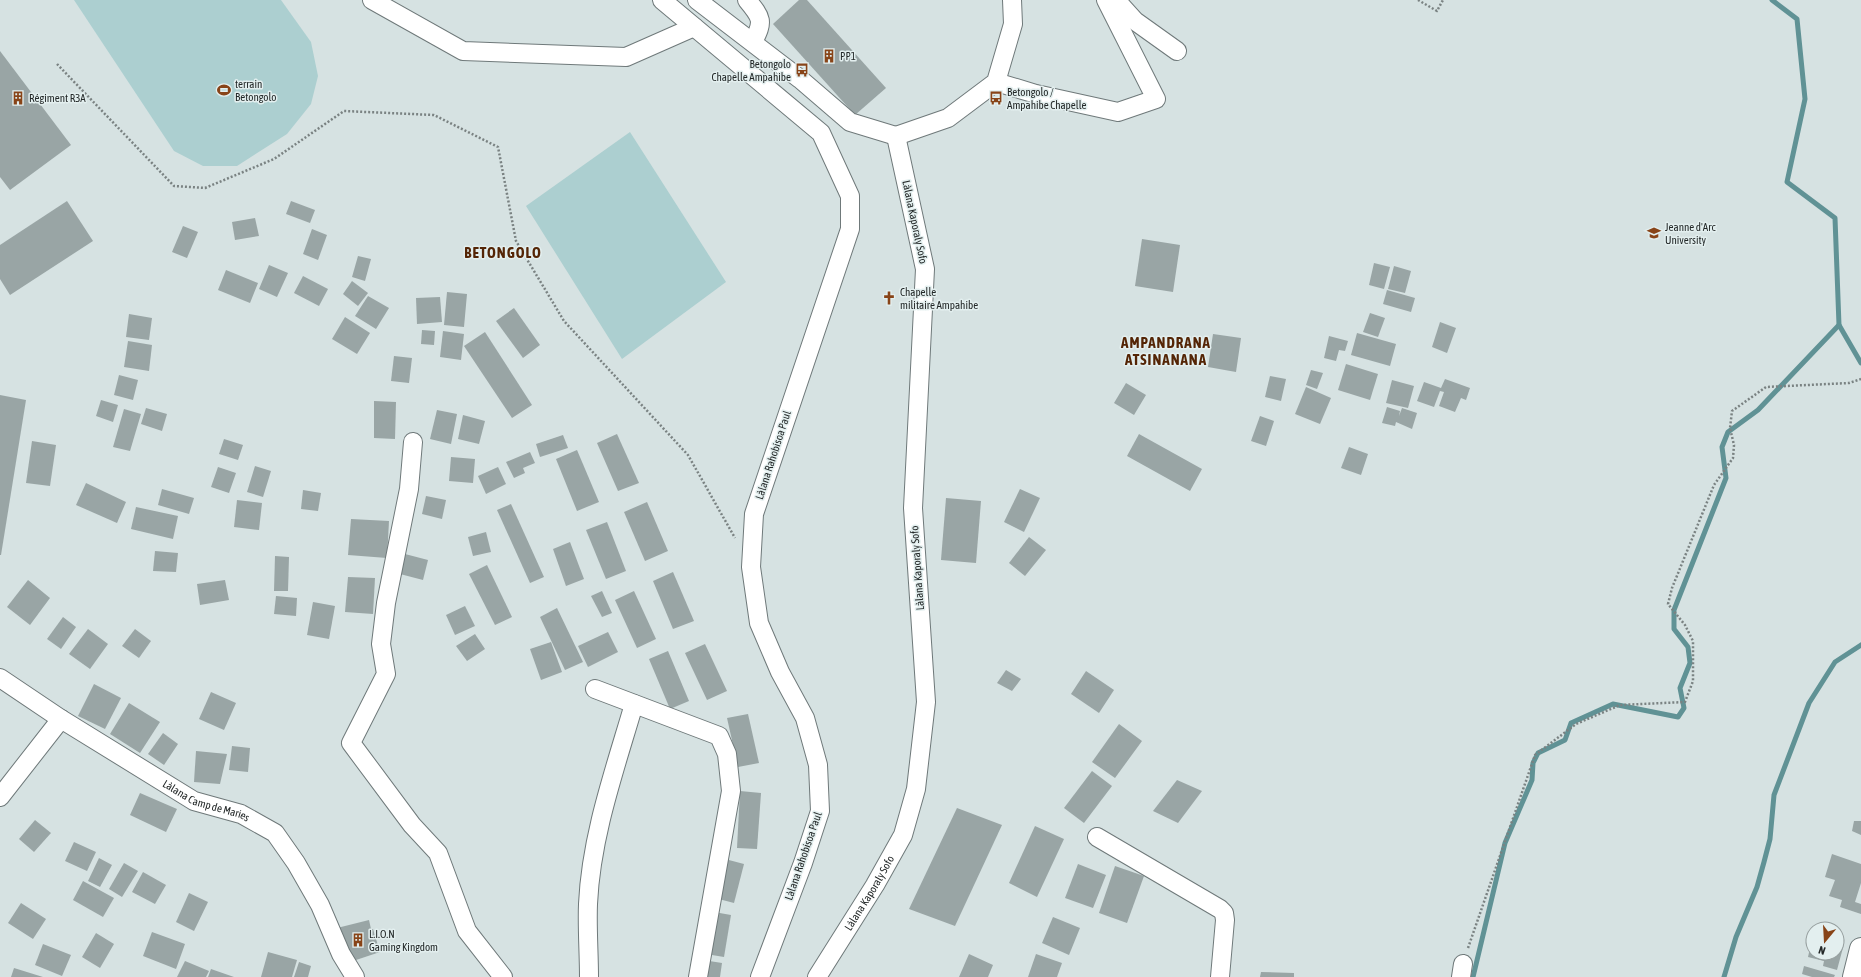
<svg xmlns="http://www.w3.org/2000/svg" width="1861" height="977" font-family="'Asap Condensed',sans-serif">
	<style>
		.green { fill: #accfd0 }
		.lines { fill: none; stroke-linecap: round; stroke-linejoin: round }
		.stream { stroke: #609295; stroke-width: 5 }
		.building { fill: #99a5a5 }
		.minor-casing { stroke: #6f797a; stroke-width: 20 }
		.major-casing { stroke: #6f797a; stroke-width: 24 }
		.path { stroke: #7a8282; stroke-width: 2.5; stroke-dasharray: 2 2; stroke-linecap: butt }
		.minor { stroke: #fff; stroke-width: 18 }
		.major { stroke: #fff; stroke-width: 22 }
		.labels { text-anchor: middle; stroke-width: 3; stroke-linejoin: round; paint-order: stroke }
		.poi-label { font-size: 11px; fill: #222727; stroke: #e3efef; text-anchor: start }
		.street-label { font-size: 11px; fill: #222727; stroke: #e3efef }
		.district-label { font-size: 15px; font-weight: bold; letter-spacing: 1px; fill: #542506; stroke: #e3efef }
	</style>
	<rect width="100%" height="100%" fill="#d6e2e2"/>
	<g class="green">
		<path d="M74,0h207l30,42 7,34 -7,28 -24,30 -50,32h-34l-29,-15z"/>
		<path d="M630,132l96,150 -104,77 -96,-153z"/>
	</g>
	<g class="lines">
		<g class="stream">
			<path d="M1772,0l25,19 8,80 -18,83 48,36 4,107 22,38"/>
			<path d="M1473,977l32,-134 27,-63 1,-17 5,-10 27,-13 6,-17 42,-19 65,13 6,-9 -4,-20 10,-25 -2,-16 -14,-18v-19l52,-132 -4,-31 6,-15 30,-22 81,-85"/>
			<path d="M1724,977l12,-40 21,-50 7,-25 6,-23 4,-44 35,-92 26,-41 26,-17"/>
		</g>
	</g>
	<g class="building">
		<path d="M799,0h8l79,88 -31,27 -82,-91z"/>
		<path d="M0,51l71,94 -61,45 -10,-13z"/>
		<path d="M67,201l26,40 -83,54 -10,-16v-34z"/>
		<path d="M291,201l24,9 -5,13 -24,-9z"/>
		<path d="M255,218l4,18 -24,4 -3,-18z"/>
		<path d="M183,226l15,6 -11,26 -15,-6z"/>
		<path d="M312,229l15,6 -9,25 -15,-6z"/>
		<path d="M1142,239l38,6 -7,47 -38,-6z"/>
		<path d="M358,256l13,3 -6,22 -13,-4z"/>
		<path d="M1374,263l16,4 -6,22 -15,-4z"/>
		<path d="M269,265l19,8 -11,24 -18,-8z"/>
		<path d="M1394,266l17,5 -6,22 -17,-4z"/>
		<path d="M226,270l32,13 -8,20 -32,-13z"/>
		<path d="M303,276l25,13 -9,17 -25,-13z"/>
		<path d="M352,281l16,12 -10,13 -15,-12z"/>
		<path d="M1387,290l28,8 -4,14 -28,-8z"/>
		<path d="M447,292l20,2 -3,33 -20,-2z"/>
		<path d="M368,296l21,12 -13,21 -21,-13z"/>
		<path d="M440,297l2,25 -25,2 -1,-26z"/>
		<path d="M514,308l26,37 -17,13 -27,-37z"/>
		<path d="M1370,313l15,5 -7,19 -15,-5z"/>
		<path d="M129,314l23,4 -3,22 -23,-3z"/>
		<path d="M345,317l25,16 -13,21 -25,-15z"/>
		<path d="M1440,322l16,6 -9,25 -15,-6z"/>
		<path d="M422,330l13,1 -1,14 -13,-1z"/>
		<path d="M443,331l21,3 -3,26 -21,-3z"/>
		<path d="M485,332l47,73 -20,13 -48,-72z"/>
		<path d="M1357,333l39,11 -6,22 -39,-11z"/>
		<path d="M1213,334l28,4 -5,34 -28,-5z"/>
		<path d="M1329,336l19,5 -3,10 -6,-1 -3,11 -12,-3z"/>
		<path d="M128,341l24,4 -3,26 -25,-4z"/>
		<path d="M394,356l18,2 -3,25 -18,-2z"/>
		<path d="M1346,364l32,10 -8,26 -32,-10z"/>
		<path d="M1311,370l12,3 -6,16 -11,-4z"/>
		<path d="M119,375l19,5 -5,20 -19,-5z"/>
		<path d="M1270,376l16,3 -5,22 -16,-4z"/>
		<path d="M1445,379l25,9 -4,12 -5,-2 -6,14 -16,-6 5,-14 -4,-1 -6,16 -17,-6 7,-19 17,6z"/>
		<path d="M1392,380l22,6 -6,22 -22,-5z"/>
		<path d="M1126,383l20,12 -12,20 -20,-12z"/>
		<path d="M1306,387l25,11 -11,26 -25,-10z"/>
		<path d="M0,395l26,5 -25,155h-1z"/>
		<path d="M101,400l17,5 -5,17 -17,-6z"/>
		<path d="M374,401l22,1 -1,37 -21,-1z"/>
		<path d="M1387,407l13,4 -1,5 3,-8 15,5 -5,16 -16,-7 -1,4 -13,-3z"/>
		<path d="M146,408l21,6 -5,17 -21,-7z"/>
		<path d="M124,409l17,5 -11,37 -17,-4z"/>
		<path d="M437,410l20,4 -6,30 -21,-5z"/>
		<path d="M463,415l22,6 -6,23 -21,-5z"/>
		<path d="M1260,416l14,5 -8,25 -15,-5z"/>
		<path d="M617,434l22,49 -21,8 -21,-48z"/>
		<path d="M1139,434l63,35 -12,22 -63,-35z"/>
		<path d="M563,435l5,13 -28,9 -4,-13z"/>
		<path d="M224,439l19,6 -5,15 -19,-6z"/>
		<path d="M32,441l24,4 -6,41 -24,-3z"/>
		<path d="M1349,447l19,7 -7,21 -20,-7z"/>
		<path d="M577,450l22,52 -22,9 -21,-52z"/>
		<path d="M530,452l5,11 -12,5 2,5 -11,5 -8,-16z"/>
		<path d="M451,457l24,2 -2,24 -24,-2z"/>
		<path d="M255,466l16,5 -8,26 -16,-5z"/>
		<path d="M218,467l18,6 -7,20 -18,-6z"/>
		<path d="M498,467l8,17 -20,10 -8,-18z"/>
		<path d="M86,483l40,19 -9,21 -41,-18z"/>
		<path d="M162,489l32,9 -5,16 -31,-9z"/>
		<path d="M1020,489l20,9 -16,34 -20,-10z"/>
		<path d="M303,490l18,3 -3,18 -17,-2z"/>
		<path d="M426,496l20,4 -4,19 -20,-5z"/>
		<path d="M946,498l35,3 -5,62 -35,-3z"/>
		<path d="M237,500l25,3 -3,27 -25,-3z"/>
		<path d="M647,502l21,49 -23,10 -21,-49z"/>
		<path d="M511,504l33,73 -14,6 -33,-73z"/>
		<path d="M136,507l42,9 -5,23 -42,-10z"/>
		<path d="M351,519l38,2 -2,37 -39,-3z"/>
		<path d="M607,522l19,49 -20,8 -20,-49z"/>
		<path d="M486,532l5,20 -18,4 -5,-19z"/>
		<path d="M1029,537l17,13 -21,26 -16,-13z"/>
		<path d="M570,542l14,37 -18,7 -13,-37z"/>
		<path d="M155,551l23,2 -2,19 -23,-1z"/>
		<path d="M405,554l23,6 -5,20 -23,-6z"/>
		<path d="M275,556l14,1 -1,34h-14z"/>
		<path d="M487,565l25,52 -17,8 -26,-51z"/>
		<path d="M673,572l21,49 -21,8 -20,-48z"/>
		<path d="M348,577l27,1 -2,36 -28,-2z"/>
		<path d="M28,580l22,18 -20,27 -23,-18z"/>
		<path d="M225,580l4,20 -29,5 -3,-21z"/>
		<path d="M602,591l10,22 -10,4 -11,-21z"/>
		<path d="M634,591l22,48 -19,9 -22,-48z"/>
		<path d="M276,596l21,2 -1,18 -22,-2z"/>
		<path d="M313,602l22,4 -6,33 -22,-4z"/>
		<path d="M465,606l10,20 -20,9 -9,-20z"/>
		<path d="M557,608l26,54 -18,8 -25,-53z"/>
		<path d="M63,617l13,10 -15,22 -14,-10z"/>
		<path d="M88,629l20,15 -18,25 -21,-15z"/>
		<path d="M135,629l16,12 -12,17 -17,-12z"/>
		<path d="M608,632l10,20 -30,15 -10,-21z"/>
		<path d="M475,634l10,15 -18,12 -11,-15z"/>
		<path d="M551,642l11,30 -21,8 -11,-31z"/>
		<path d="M705,644l22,47 -20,9 -22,-47z"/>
		<path d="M668,651l21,50 -19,8 -21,-50z"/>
		<path d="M1006,670l15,9 -9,12 -15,-8z"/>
		<path d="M1086,671l28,19 -15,23 -28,-19z"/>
		<path d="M94,684l27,14 -16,31 -27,-13z"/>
		<path d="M211,692l25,11 -12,27 -25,-11z"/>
		<path d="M129,703l31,19 -20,31 -30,-19z"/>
		<path d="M748,714l11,49 -21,4 -11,-49z"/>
		<path d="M1119,724l23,17 -27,37 -23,-16z"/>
		<path d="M163,733l15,11 -14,21 -16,-11z"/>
		<path d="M232,746l18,2 -2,24 -19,-2z"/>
		<path d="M196,751l31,3 -7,30 -26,-2z"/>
		<path d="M1092,771l20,15 -28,37 -20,-15z"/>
		<path d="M1177,780l25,11 -24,32 -25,-12z"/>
		<path d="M740,791l21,2 -4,56 -20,-1z"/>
		<path d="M140,793l37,16 -11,23 -36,-17z"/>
		<path d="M957,808l45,17 -47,101 -46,-17z"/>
		<path d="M35,820l16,13 -17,19 -15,-13z"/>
		<path d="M1854,821h7v14l-9,-4z"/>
		<path d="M1035,826l29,13 -27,58 -28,-14z"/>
		<path d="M74,842l22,10 -9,19 -22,-10z"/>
		<path d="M1832,854l29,10v19l-6,19 6,2v10l-21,-7 2,-7 -13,-4 6,-16 -10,-3z"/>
		<path d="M99,858l13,7 -12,22 -12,-6z"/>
		<path d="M725,859l19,5 -10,39 -19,-5z"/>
		<path d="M124,863l14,8 -16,26 -13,-8z"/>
		<path d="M1078,864l28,11 -13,33 -28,-10z"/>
		<path d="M1115,866l29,10 -17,47 -28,-10z"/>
		<path d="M143,872l23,13 -11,19 -23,-12z"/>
		<path d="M83,881l31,17 -11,19 -30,-17z"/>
		<path d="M189,893l19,9 -14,29 -18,-9z"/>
		<path d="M21,903l25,16 -13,20 -25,-16z"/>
		<path d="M714,912l17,3 -7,42 -18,-3z"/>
		<path d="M1053,917l27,11 -11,27 -27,-12z"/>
		<path d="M369,920l2,9h2l7,23 -27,9 -3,-10 -6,2 -7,-25z"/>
		<path d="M152,932l33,12 -9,25 -33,-13z"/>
		<path d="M96,933l18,11 -14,24 -18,-11z"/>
		<path d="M1812,939l1,14h24v-11l7,2 -7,26 -14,-4 1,-5 -16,-4z"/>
		<path d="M43,944l28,11 -9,21 -27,-11z"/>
		<path d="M268,952l29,8 -5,17h-31z"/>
		<path d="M969,954l24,11 -5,12h-29z"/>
		<path d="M1036,954l26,9 -5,14h-29z"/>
		<path d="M703,960l19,3 -2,14h-20z"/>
		<path d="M185,961l24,10 -3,6h-29z"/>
		<path d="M299,962l12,4 -3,11h-14z"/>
		<path d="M1804,966l31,9 -1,2h-22l-10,-3z"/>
		<path d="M14,968l29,9h-32z"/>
		<path d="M211,969l23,8h-26z"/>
		<path d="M1261,972l33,1v4h-34z"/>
	</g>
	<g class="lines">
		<g class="minor-casing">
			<g id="minor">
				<path d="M372,0l91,51 163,6 68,-30"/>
				<path d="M662,0l159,133 29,63v33l-96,285 -3,53 8,56 21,49 25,46 13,47 2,46 -17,52 -43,114"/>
				<path d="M697,0l103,79 50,43 46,14"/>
				<path d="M747,0c15,18 17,21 6,42"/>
				<path d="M1116,0l19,21 42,30"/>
				<path d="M996,82l40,12 82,18 38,-13 -50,-99"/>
				<path d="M896,136l52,-18 48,-36 17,-58 -1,-24"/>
				<path d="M413,442l-4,47 -23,114 -5,41 5,30 -35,69 61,82 26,28 29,78 36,46"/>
				<path id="s1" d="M0,678l61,41 133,82 47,13 34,19 21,30 24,42 21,49 14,23"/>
				<path d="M595,689l124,47 8,18 4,37 -33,186"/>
				<path d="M0,797l61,-78"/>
				<path d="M1097,837l123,72 4,4 1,7 -5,57"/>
				<path d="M589,977c0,-24 -2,-49 -1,-73 3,-68 27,-135 46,-200"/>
				<path id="s2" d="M817,977l58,-92 28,-50 13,-46 10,-87 -13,-194 12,-239 -29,-133"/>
				<path d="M1461,977l2,-13"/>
			</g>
		</g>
		<g class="major-casing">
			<path id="major" d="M1854,977l7,-28"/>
		</g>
		<g class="path">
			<path d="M1418,0l19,11 6,-11"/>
			<path d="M57,64l117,122 31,2 69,-29 70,-48 90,4 64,32 18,94 48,80 124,134 47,83"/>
			<path d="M1468,948l67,-193 41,-31 44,-19 65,-3 8,-21v-40l-8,-16 -17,-21 4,-16 42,-103 19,-27 1,-13 -4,-17 2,-17 34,-24 83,-4 12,-4"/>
		</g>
		<use href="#minor" class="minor"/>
		<use href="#major" class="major"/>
	</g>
	<defs>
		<g id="building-bare" transform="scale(1.08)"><path d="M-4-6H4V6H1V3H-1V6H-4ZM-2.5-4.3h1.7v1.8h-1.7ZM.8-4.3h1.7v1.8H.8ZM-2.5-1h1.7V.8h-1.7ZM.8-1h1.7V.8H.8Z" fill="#884418" stroke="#e3efef" stroke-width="2.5" paint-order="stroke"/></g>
		<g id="bus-bare" transform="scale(1.08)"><path d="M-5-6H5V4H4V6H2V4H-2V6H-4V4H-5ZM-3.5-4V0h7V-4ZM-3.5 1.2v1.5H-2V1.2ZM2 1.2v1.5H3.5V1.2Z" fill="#884418" stroke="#e3efef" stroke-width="2.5" paint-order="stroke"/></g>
		<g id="stadium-bare" transform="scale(1.08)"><path d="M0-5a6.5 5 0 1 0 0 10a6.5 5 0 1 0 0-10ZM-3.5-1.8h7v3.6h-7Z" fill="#884418" stroke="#e3efef" stroke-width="2.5" paint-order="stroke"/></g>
		<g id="university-bare" transform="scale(1.08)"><path d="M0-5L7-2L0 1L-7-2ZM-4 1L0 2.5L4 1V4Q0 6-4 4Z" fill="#884418" stroke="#e3efef" stroke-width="2.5" paint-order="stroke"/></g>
		<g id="church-bare" transform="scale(1.08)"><path d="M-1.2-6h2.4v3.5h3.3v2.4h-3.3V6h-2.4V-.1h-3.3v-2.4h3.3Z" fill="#884418" stroke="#e3efef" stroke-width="2.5" paint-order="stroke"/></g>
	</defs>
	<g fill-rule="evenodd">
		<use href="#building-bare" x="829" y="56"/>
		<use href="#bus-bare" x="802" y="70"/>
		<use href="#stadium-bare" x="224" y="90"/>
		<use href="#building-bare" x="18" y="98"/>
		<use href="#bus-bare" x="996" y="98"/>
		<use href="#university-bare" x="1654" y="233"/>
		<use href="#church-bare" x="889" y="298"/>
		<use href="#building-bare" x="358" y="940"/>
	</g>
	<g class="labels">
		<g class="poi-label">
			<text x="840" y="60">PP1</text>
			<text x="791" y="68" text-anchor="end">Betongolo<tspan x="791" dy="13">Chapelle Ampahibe</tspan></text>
			<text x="235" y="88">terrain<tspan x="235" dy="13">Betongolo</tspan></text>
			<text x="1007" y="96">Betongolo /<tspan x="1007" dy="13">Ampahibe Chapelle</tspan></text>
			<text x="29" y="102">Régiment R3A</text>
			<text x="1665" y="231">Jeanne d'Arc<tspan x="1665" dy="13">University</tspan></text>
			<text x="900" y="296">Chapelle<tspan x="900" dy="13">militaire Ampahibe</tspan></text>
			<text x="369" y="938">L.I.O.N<tspan x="369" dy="13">Gaming Kingdom</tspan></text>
		</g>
		<g class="street-label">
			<text transform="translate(915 222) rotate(78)" y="4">Làlana Kaporaly Sofo</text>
			<text transform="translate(773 455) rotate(-72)" y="4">Làlana Rahobisoa Paul</text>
			<text transform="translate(917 568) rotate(-94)" y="4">Làlana Kaporaly Sofo</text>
			<text dy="4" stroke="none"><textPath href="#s1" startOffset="241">Làlana Camp de Maries</textPath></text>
			<text transform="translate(803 856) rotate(-71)" y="4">Làlana Rahobisoa Paul</text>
			<text dy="4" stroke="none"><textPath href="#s2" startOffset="99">Làlana Kaporaly Sofo</textPath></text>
		</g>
		<g class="district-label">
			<text x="503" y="258">BETONGOLO</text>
			<text x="1166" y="348">AMPANDRANA<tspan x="1166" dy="17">ATSINANANA</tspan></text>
		</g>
	</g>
	<g transform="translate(1825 941) rotate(198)"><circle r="19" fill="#e3efef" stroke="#969f9f"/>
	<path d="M0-3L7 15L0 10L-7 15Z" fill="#884418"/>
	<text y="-6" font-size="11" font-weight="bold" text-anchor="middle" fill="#222727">N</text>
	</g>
</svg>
